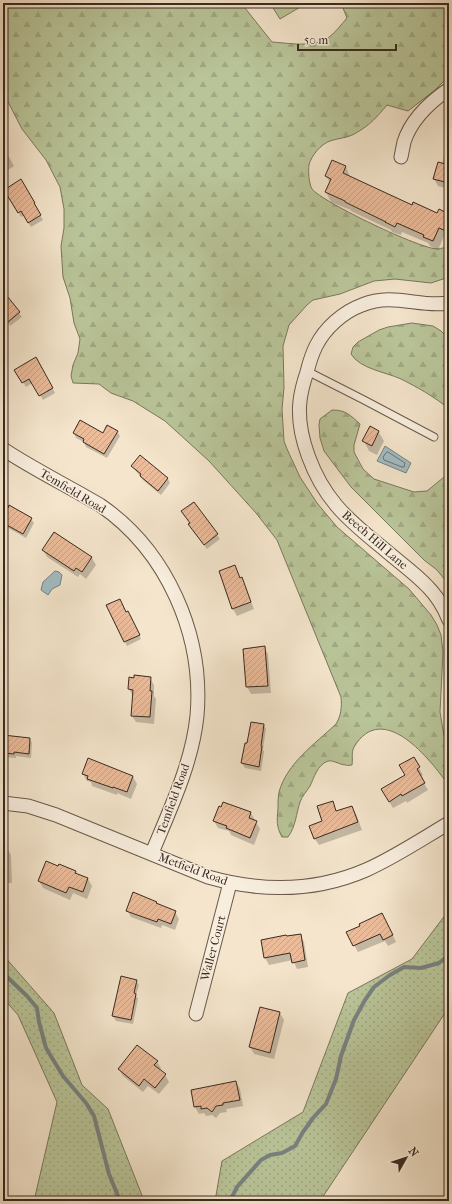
<svg xmlns="http://www.w3.org/2000/svg" width="452" height="1204" font-family="'IM FELL French Canon',serif">
	<style>
		.grass { fill: #b9c599; stroke: #7a785c }
		.forest { fill: url(#forest-firs); stroke: #7a785c }
		.park { fill: url(#park-dots); stroke: #7a785c }
		.water { fill: #a2bcc3; stroke: #788281 }
		.shadow { fill: #0003 }
		.lines { fill: none; stroke-linecap: round; stroke-linejoin: round }
		.shore { stroke: #6e7371; stroke-width: 1 }
		.stream { stroke: #788281; stroke-width: 4 }
		.building { fill: url(#building-hatch); stroke: #3a2a1f }
		.service-casing { stroke: #68594a; stroke-width: 9 }
		.minor-casing { stroke: #68594a; stroke-width: 15 }
		.service { stroke: #f8eede; stroke-width: 7 }
		.minor { stroke: #f8eede; stroke-width: 13 }
		.labels { text-anchor: middle; stroke-width: 3; stroke-linejoin: round; paint-order: stroke }
		.street-label { font-size: 12px; fill: #3a2a1f; stroke: #f8eede }
	</style>
	<defs>
		<pattern id="forest-firs" width="22" height="20" patternUnits="userSpaceOnUse"><rect width="22" height="20" fill="#b9c599"/><path d="M5 1l3.5 6h-7zM16 11l3.5 6h-7z" fill="#a0a983"/></pattern>
		<pattern id="park-dots" width="8" height="8" patternUnits="userSpaceOnUse"><rect width="8" height="8" fill="#b9c599"/><path d="M2 2h.1M6 6h.1" fill="none" stroke="#a0a983" stroke-width="1.8" stroke-linecap="round"/></pattern>
		<pattern id="building-hatch" width="6" height="6" patternUnits="userSpaceOnUse"><rect width="6" height="6" fill="#ebbb9a"/><path d="M-1 1l2-2M0 6l6-6M5 7l2-2" fill="none" stroke="#caa184"/></pattern>
	</defs>
	<rect width="100%" height="100%" fill="#f4e5cc"/>
	<filter id="stains"><feTurbulence type="fractalNoise" baseFrequency=".005" numOctaves="4"/><feColorMatrix values="0 0 0 0 .2 0 0 0 0 .09 0 0 0 0 .02 0 0 0 .5 -.17"/></filter>
	<radialGradient id="worn" r=".72"><stop offset=".6" stop-color="#630" stop-opacity="0"/><stop offset="1" stop-color="#630" stop-opacity=".3"/></radialGradient>
	<path class="grass" d="M270,3h37l-27,16z"/>
	<g class="forest">
		<path d="M3,3h238l31,39c17,1 40,6 56,-4 7,-5 13,-13 19,-20l-6,-15h108v73l-14,14 -27,21 -21,-6c-10,12 -17,20 -31,28 -8,5 -17,5 -26,8 -9,3 -19,15 -21,24 -1,6 0,19 3,24 10,13 110,61 126,60 3,0 8,-2 11,-4v32l-18,6 -36,-4 -21,2 -34,13 -27,6 -6,5 -18,20 -6,21 1,42 -2,21 2,32 3,8 13,28 17,26 20,24 72,62 22,26 6,10 4,10 2,17 -3,60 4,24 5,13v37c-18,-26 -66,-87 -95,-39 -3,6 -1,11 -2,18 -2,0 -4,1 -6,0 -6,0 -12,-5 -18,-4 -11,4 -14,17 -18,25 -3,5 -8,10 -10,16 -4,12 -4,24 -12,35h-6c-6,-11 -5,-16 -4,-29 0,-5 0,-11 1,-16 8,-29 36,-48 57,-68 5,-8 6,-17 5,-27l-64,-157 -21,-27 -47,-52 -44,-40 -32,-20 -22,-8 -12,-9 -26,-1 -2,-7 2,-11 5,-12 2,-14 -6,-16 -4,-25 -7,-21 -2,-31 3,-18v-19l-4,-22 -14,-27 -24,-31 -19,-37z"/>
		<path d="M412,323l21,3 8,5 8,8v70c-14,-12 -32,-22 -48,-30 -15,-7 -41,-10 -50,-25l2,-7 5,-5 21,-12 9,-3z"/>
		<path d="M332,410c14,0 18,5 28,14l-6,21v7l9,17 11,10 40,13 13,-1 22,-18v112l-12,-15 -13,-10 -73,-73 -27,-36 -4,-13 -1,-13 1,-6z"/>
	</g>
	<g class="park">
		<path d="M449,910v97l-129,194h-105l7,-40 81,-49 45,-119 64,-34z"/>
		<path d="M3,955l51,58 28,72 26,24 35,89 4,3h-113l23,-99 -39,-87 -15,-17z"/>
	</g>
	<g class="water">
		<path d="M385,446l26,17 -5,10 -29,-12z"/>
		<path d="M55,571l4,1 3,3 -2,10 -8,4 -4,6 -7,-5 2,-8z"/>
	</g>
	<g class="shadow">
		<path d="M3,146l11,20 -11,7z"/>
		<path d="M446,148h3v41l-11,-3 -4,-7 8,-15z"/>
		<path d="M333,161l13,6 4,10 62,29 26,8 11,1v24l-5,-3 -6,14 -8,-4 -2,-3 -26,-11 -1,3 -9,-3 -1,-2 -40,-19v-1l-20,-8 -5,-10 4,-9 -4,-7z"/>
		<path d="M21,181l16,27h-1l7,12 -12,7 -7,-12 -3,2 -15,-27z"/>
		<path d="M3,292l19,25 -12,9 -7,-9z"/>
		<path d="M35,358l20,35 -12,7 -11,-17 -6,4 -10,-16z"/>
		<path d="M117,431l3,5 -13,22 -21,-11 -2,-5 -8,-4 -2,-5 29,1z"/>
		<path d="M378,431l6,10 -7,14 -8,-4 -5,-10z"/>
		<path d="M140,456l28,23 2,4 -9,12 -18,-15 -11,-14z"/>
		<path d="M193,503l27,36 -13,10 -15,-20 -1,-5z"/>
		<path d="M3,506l28,13 3,4 -8,15 -23,-13z"/>
		<path d="M55,533l37,25 4,7 -10,14 -6,-5 -2,3 -31,-20 -4,-7z"/>
		<path d="M234,566l6,13h1l4,7 9,23 -17,7 -4,-7 -13,-37z"/>
		<path d="M107,606l19,7 5,3 10,23 -14,7z"/>
		<path d="M264,647l4,7 3,39 -20,1 -4,-7 -3,-38z"/>
		<path d="M150,678l4,7v11l2,3 -2,25 -18,-2 -4,-6 1,-20 -4,-7z"/>
		<path d="M264,725l2,4 -3,20 1,3 -3,19 -16,-3 -3,-5 6,-18z"/>
		<path d="M3,736l27,3 2,4 -1,15 -15,-2v2l-13,-1z"/>
		<path d="M413,758l10,17 -3,2 8,13 -21,13 -1,-2 -13,7 -11,-18 24,-15z"/>
		<path d="M89,760l44,17 4,7 -6,15 -14,-6v2l-25,-9 -1,-4 -4,-1 -4,-7z"/>
		<path d="M332,802l5,10 15,-5 4,7 6,16 -43,15 -4,-6z"/>
		<path d="M223,803l28,10 4,7 -1,1 2,1 4,7 -6,16 -23,-10 -2,-4 -11,-3 -4,-7z"/>
		<path d="M3,848h4l4,7 1,28h-9z"/>
		<path d="M59,867l17,4 1,3 11,5 4,7 -5,13 -14,-6 -3,7 -27,-12 -4,-7z"/>
		<path d="M156,902l1,3 18,7 4,7 -4,11 -13,-5 -1,3 -30,-11 -4,-7z"/>
		<path d="M386,921l10,21 -8,4 -3,-5 -27,11 -4,-7z"/>
		<path d="M300,935l4,7 4,25 -11,2 -4,-9 -24,5 -4,-7 -3,-17z"/>
		<path d="M136,981l3,4 -3,11 2,3 -5,25 -17,-3 -3,-5z"/>
		<path d="M260,1008l20,5 4,7 -10,39 -20,-5 -4,-7z"/>
		<path d="M157,1062l4,6 -1,2 5,5 4,7 -10,12 -11,-8 -5,6 -20,-16 -4,-7z"/>
		<path d="M236,1082l4,7 3,17 -17,3 1,3 -7,1 -4,5 -4,-3 -6,1 -2,-3 -5,1 -4,-7z"/>
		<path d="M449,1192v9h-3l-3,-6z"/>
	</g>
	<g class="lines">
		<path class="shore" d="M388,452l17,11 -1,4h-2l-18,-7 -1,-3 3,-4z"/>
		<g class="stream">
			<path d="M3,973l24,23 10,12 2,14 7,26 17,28 23,27 8,13 15,58 11,27"/>
			<path d="M230,1201l7,-14 24,-27 9,-5 12,-2 13,-7 8,-14 10,-14 13,-14 10,-25 5,-23 13,-36 11,-20 9,-13 16,-12 14,-8 17,1 18,-5 10,-8"/>
		</g>
	</g>
	<g class="building">
		<path d="M332,160l14,6 -3,7 69,32 1,-3 24,11 2,-4 10,5v11l-3,6 -7,-3 -6,13 -10,-4 1,-2 -27,-12 -2,4 -10,-5h1l-41,-20v-1l-20,-9 6,-13 -6,-3z"/>
		<path d="M438,162l11,3v18l-16,-4z"/>
		<path d="M21,179l14,24h-1l7,12 -13,8 -7,-12 -3,2 -14,-23z"/>
		<path d="M3,291l17,21 -17,14z"/>
		<path d="M36,357l17,31 -14,8 -10,-17 -7,4 -8,-13z"/>
		<path d="M80,420l23,13 4,-8 11,6 -14,23 -21,-12 1,-3 -11,-6z"/>
		<path d="M370,426l9,5 -7,15 -10,-5z"/>
		<path d="M140,455l28,23 -10,13 -18,-15 1,-2 -10,-8z"/>
		<path d="M194,502l24,32 -14,11 -16,-21 2,-1 -9,-12z"/>
		<path d="M3,505l5,3 1,-3 23,13 -9,16 -20,-11z"/>
		<path d="M54,532l38,25 -10,15 -6,-4 -2,3 -32,-21z"/>
		<path d="M235,565l5,13 2,-1 9,25 -19,7 -13,-38z"/>
		<path d="M120,599l6,13 2,-1 12,24 -16,7 -18,-37z"/>
		<path d="M265,646l3,40 -22,1 -3,-38z"/>
		<path d="M134,675l17,2 -1,14h2l-2,26 -19,-1 2,-26 -5,-1 1,-12 5,1z"/>
		<path d="M251,722l13,2 -3,22h1l-3,21 -18,-4 4,-20h2z"/>
		<path d="M3,735l27,3 -1,16 -15,-2v2l-11,-1z"/>
		<path d="M414,757l6,10 -3,2 8,14 -23,13 -1,-2 -12,8 -8,-13 24,-14 -6,-10z"/>
		<path d="M88,758l45,18 -6,16 -14,-5v1l-26,-9 1,-3 -6,-2z"/>
		<path d="M333,801l3,10 16,-5 6,16 -44,17 -5,-13 13,-5 -5,-15z"/>
		<path d="M223,802l28,10 -2,6 8,3 -7,17 -24,-10 1,-2 -14,-5 6,-15 2,1z"/>
		<path d="M46,861l12,5 1,-2 17,7 -1,2 13,5 -5,14 -14,-5 -3,6 -28,-12z"/>
		<path d="M133,892l24,10 -1,1 20,8 -5,13 -13,-5 -1,3 -31,-11z"/>
		<path d="M382,913l11,22 -10,5 -3,-6 -27,12 -7,-14 14,-6 -1,-2z"/>
		<path d="M301,934l4,26 -13,3 -2,-10 -26,5 -3,-18 25,-5 1,1z"/>
		<path d="M121,976l16,4 -3,13 2,1 -5,26 -19,-4z"/>
		<path d="M260,1007l20,5 -10,41 -21,-6z"/>
		<path d="M137,1045l21,16 -4,4 12,9 -11,14 -11,-9 -5,7 -21,-17z"/>
		<path d="M236,1081l4,19 -17,3v2l-7,1 -4,6 -5,-4 -6,1v-3l-7,1 -3,-17z"/>
	</g>
	<g class="lines">
		<g class="service-casing">
			<path id="service" d="M307,371l57,29 70,37"/>
		</g>
		<g class="minor-casing">
			<g id="minor">
				<path d="M401,157c1,-5 2,-10 3,-15 7,-22 26,-40 45,-53"/>
				<path d="M449,303c-30,5 -55,-11 -87,2 -19,7 -37,23 -46,41 -4,8 -7,18 -9,26 -3,9 -6,20 -7,29 -4,34 14,78 36,104 14,17 31,30 48,44 15,13 31,24 44,38 9,9 16,21 21,33"/>
				<path d="M3,449c24,16 51,30 76,44 7,4 14,8 21,12 67,46 104,130 97,211 -5,48 -27,93 -45,137"/>
				<path d="M3,803l25,3 28,9 152,62c53,15 107,15 158,-7 29,-13 56,-31 83,-47"/>
				<path d="M196,1014l34,-131"/>
			</g>
		</g>
		<use href="#service" class="service"/>
		<use href="#minor" class="minor"/>
	</g>
	<g class="labels">
		<g class="street-label">
			<text transform="translate(73 491) rotate(31)" y="4">Temfield Road</text>
			<text transform="translate(375 540) rotate(41)" y="4">Beech Hill Lane</text>
			<text transform="translate(173 799) rotate(-70)" y="4">Temfield Road</text>
			<text transform="translate(193 869) rotate(20)" y="4">Metfield Road</text>
			<text transform="translate(213 948) rotate(-75)" y="4">Waller Court</text>
		</g>
	</g>
	<rect width="452" height="1204" fill="none" stroke="#f4e5cc" stroke-width="16"/>
	<rect x="4" y="4" width="444" height="1196" fill="none" stroke="#3a2a1f" stroke-width="2"/>
	<rect x="8" y="8" width="436" height="1188" fill="none" stroke="#3a2a1f"/>
	<g transform="translate(406 1158) rotate(51)" stroke="#f8eede" stroke-width="3" paint-order="stroke">
	<path d="M0-3L7 15L0 10L-7 15Z" fill="#3a2a1f"/>
	<text y="-6" font-size="11" font-weight="bold" text-anchor="middle" fill="#3a2a1f">N</text>
	</g>
	<path d="M298 44v6h98v-6" fill="none" stroke="#3a2a1f" stroke-width="2"/>
	<text x="304" y="44" font-size="12" fill="#3a2a1f" stroke="#f8eede" stroke-width="3" paint-order="stroke">50 m</text>
	<rect width="100%" height="100%" filter="url(#stains)"/>
	<rect width="100%" height="100%" fill="url(#worn)"/>
</svg>
